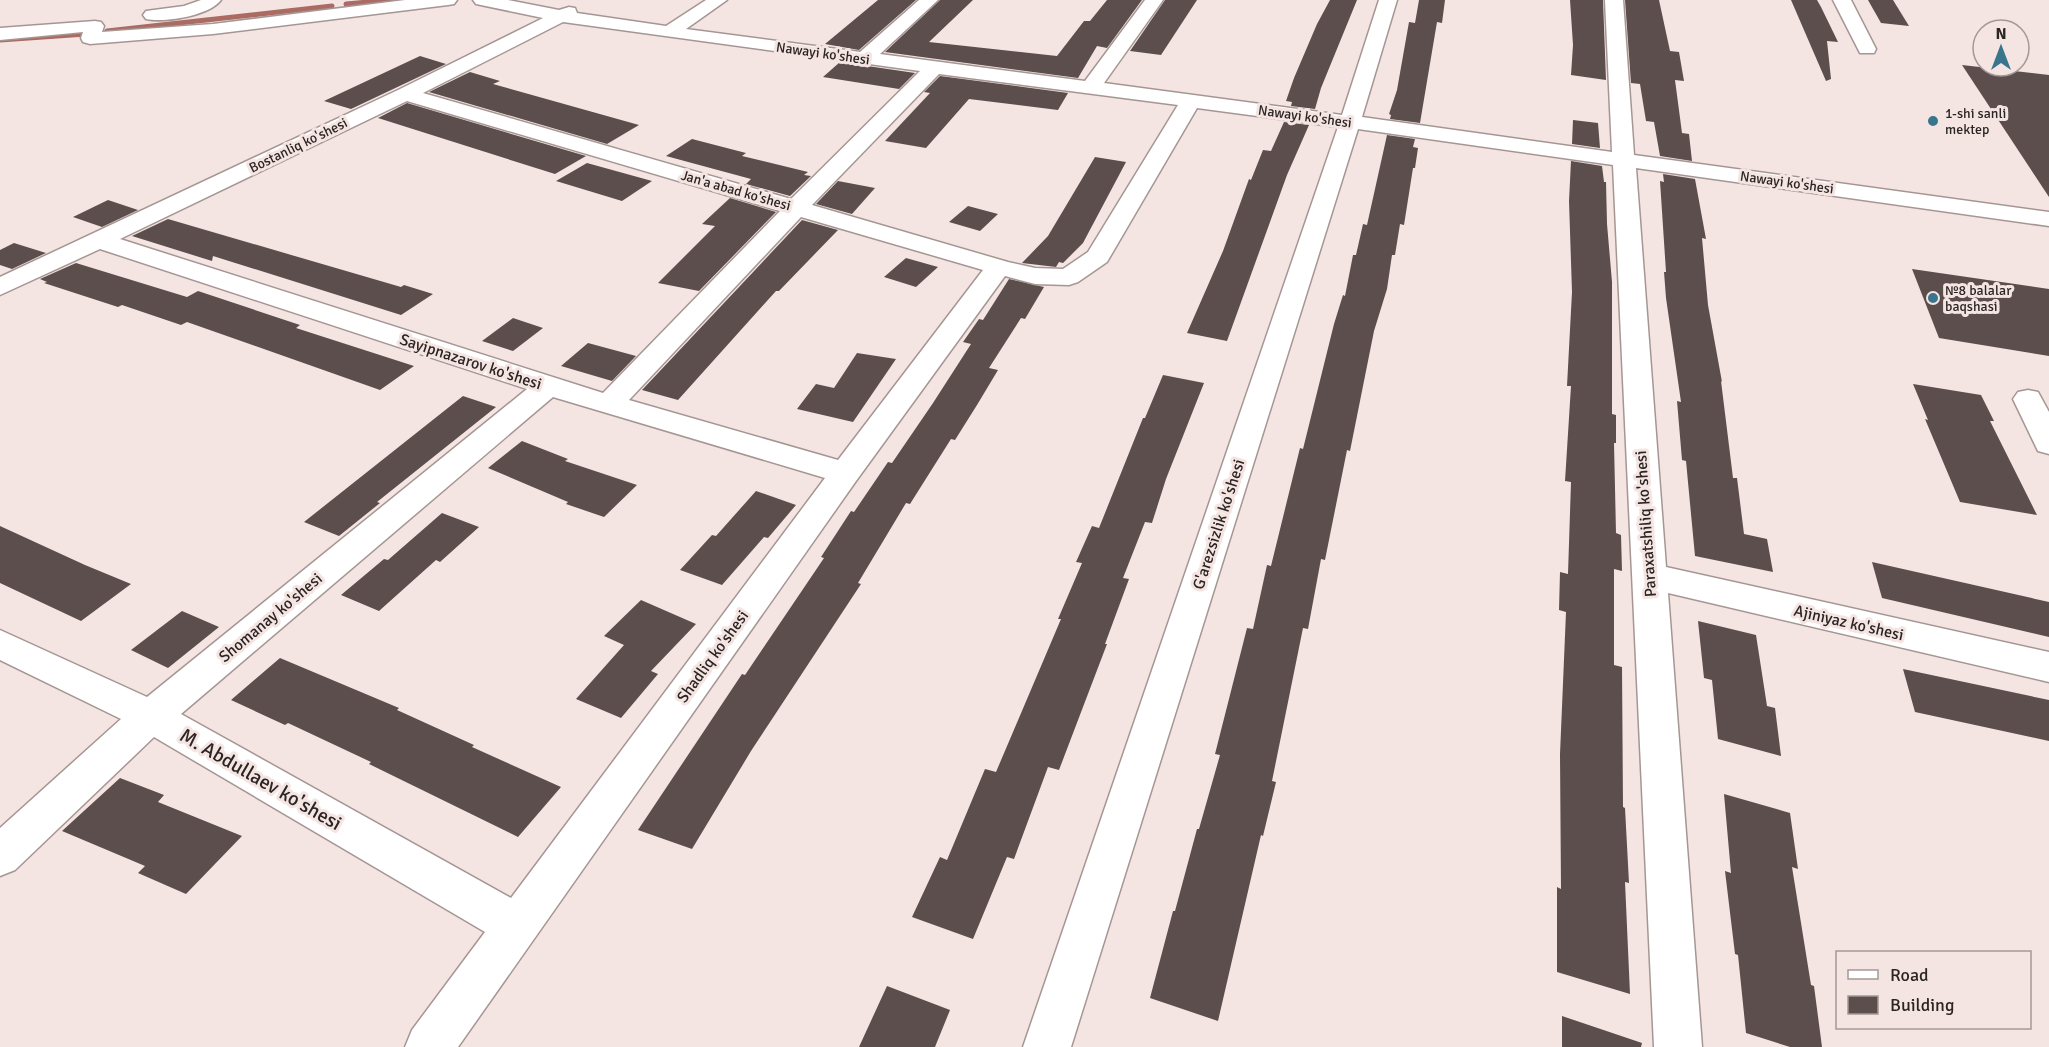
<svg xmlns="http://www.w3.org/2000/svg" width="2049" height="1047" font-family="Signika,sans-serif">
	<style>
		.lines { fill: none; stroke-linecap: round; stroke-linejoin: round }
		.stream { stroke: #ab6b63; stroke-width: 5 }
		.building { fill: #5b4e4c }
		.minor-casing { stroke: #a59694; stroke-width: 3 }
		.minor { fill: #fff; fill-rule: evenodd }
		.poi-dot { fill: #39758c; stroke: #f5e5e2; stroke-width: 2 }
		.labels { text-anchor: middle; stroke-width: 6; stroke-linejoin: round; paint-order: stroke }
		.far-street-label { font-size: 14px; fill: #2a2423; stroke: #f5e5e2 }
		.far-poi-label { font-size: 14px; fill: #2a2423; stroke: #f5e5e2; text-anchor: start }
		.street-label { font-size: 16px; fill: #2a2423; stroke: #f5e5e2 }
		.near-street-label { font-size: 20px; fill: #2a2423; stroke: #f5e5e2 }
	</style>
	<rect width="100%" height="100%" fill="#f5e5e2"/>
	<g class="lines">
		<g class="stream">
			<path d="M346,4l45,-4"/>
			<path d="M107,31l225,-25"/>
			<path d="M0,40l86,-6"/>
		</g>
	</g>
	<g class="building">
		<path d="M878,0h38l-57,50 -34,-6z"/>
		<path d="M940,0h33l-44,42 128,14 27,-35h6l17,-21h35l-35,48 -10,-2 -19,32 -193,-26z"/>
		<path d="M1165,0h32l-36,55 -31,-4z"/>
		<path d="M1330,0h27l-36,88 -6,21 -24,-3 1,-4 -6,-1 8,-23 23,-54z"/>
		<path d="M1419,0h26l-3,23 -5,-1 -17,101 -30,-4 1,-4 -2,-1 8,-24 12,-68 6,1z"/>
		<path d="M1570,0h33l3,80 -35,-5 2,-30z"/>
		<path d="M1625,0h34l11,51 9,1 5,29 -9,-1 7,53 7,1 3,27 -32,-5 -6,-34 -8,-1 -6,-37 -9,-1z"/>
		<path d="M1791,0h26l4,7 17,35 -11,-1 4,38 -5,2z"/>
		<path d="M1868,0h25l16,26 -28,-3z"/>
		<path d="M420,56l26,8 -95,45 -27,-8z"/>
		<path d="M840,62l75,11 -16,16 -76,-12z"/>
		<path d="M1962,65l87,10v122z"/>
		<path d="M470,72l30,9 -7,3 146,41 -32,19 -178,-52z"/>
		<path d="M940,76l128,17 -10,17 -89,-11 -43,49 -41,-7 45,-48 -6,-1z"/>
		<path d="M407,103l179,53 -31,18 -177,-56z"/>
		<path d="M1573,120l25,3 2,25 -28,-4z"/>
		<path d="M1284,122l25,3 -22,50 -60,166 -40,-8 36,-82 26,-72 2,1 12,-30 8,1z"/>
		<path d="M1387,135l28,4 -2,8 5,1 -3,20h-2l-9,57 -4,-1 -5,31h-3l-5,34 -13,42 -24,120 -3,-1 -22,110 -4,-1 -13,70 -5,-1 -31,153 4,1 -13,54 -2,-1 -43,186 -68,-23 23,-87h2l22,-82h2l21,-74 -5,-1 32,-126 6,1 14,-64 4,1 29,-118 3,1 31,-125 9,-29 2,1 8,-41h3l7,-31 4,1z"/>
		<path d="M692,139l54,14 -4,3 66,16 -4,3 7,1 -21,20 -44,-12 5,-5 -85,-23z"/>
		<path d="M1095,157l31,5 -43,81 -20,20 -4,-1 -3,5 -34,-4 26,-27z"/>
		<path d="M1571,161l31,5 2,16h2l1,42 5,58v132l4,1v28h-2l2,90 5,2 1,36 -8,-2v96l8,2 1,140 2,1 4,75 -4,-1 5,112 -73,-22v-85l4,2 -1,-135 6,-142 -7,-2 1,-38 8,2 3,-92 -6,-1 6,-95h-4l5,-94 -3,-91z"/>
		<path d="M587,163l65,18 -30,20 -66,-20z"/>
		<path d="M1663,174l32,5 11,60 -4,-1 6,67 14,77 -1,-1 12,97h4l7,56 23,5 6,33 -78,-16 -9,-95 -4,-1 -5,-59 4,1 -15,-104 -2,-26h2l-6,-91 4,1z"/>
		<path d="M838,181l37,7 -23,26 -36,-10z"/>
		<path d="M730,198l46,14 -77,79 -41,-8 57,-57 -13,-2z"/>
		<path d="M108,200l30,10 -36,17 -29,-10z"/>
		<path d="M968,206l30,8 -18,17 -31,-9z"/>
		<path d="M168,219l233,68 3,-2 29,9 -32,21 -188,-59 -1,5 -80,-25z"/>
		<path d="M802,220l36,10 -59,61h-3l-98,109 -36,-10z"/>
		<path d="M14,243l32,10 -34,16 -12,-4v-15z"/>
		<path d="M906,258l32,9 -22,20 -32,-10z"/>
		<path d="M76,263l111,34 11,-6 102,34 -4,3 118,38 -34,24 -193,-68 -6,3 -59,-20 -4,2 -74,-24 3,-1 -7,-3z"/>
		<path d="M1912,269l137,20v67l-110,-18z"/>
		<path d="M1009,279l35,8 -19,32 -4,-1 -32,50 9,2 -21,35 -22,35 -4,-1 -41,65 -4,-1 -48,80 3,1 -110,167 -59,98 -54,-19 104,-156 3,1 79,-117 -3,-1 30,-46 3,1 34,-50 4,1 41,-60 38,-59 -8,-2 16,-23 4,1z"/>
		<path d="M513,318l30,10 -30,23 -31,-10z"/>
		<path d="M588,343l48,13 -24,25 -51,-15z"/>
		<path d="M857,353l39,6 -43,63 -56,-13 19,-25 18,4z"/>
		<path d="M1163,375l41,8 -38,96 -14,44 -7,-1 -22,56 6,1 -24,65h2l-48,126 -11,-3 -34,92 -7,-2 -34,82 -61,-22 28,-60 7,3 38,-91 11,3 65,-153h-3l24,-56 -6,-1 16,-36 7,2 44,-110h2z"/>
		<path d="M1913,384l68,11 13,26h-4l47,94 -77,-13 -35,-83 3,1z"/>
		<path d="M463,396l33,11 -119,95 3,1 -41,33 -35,-14z"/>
		<path d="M522,441l46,18 -3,2 72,24 -33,32 -38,-13 2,-2 -80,-34z"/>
		<path d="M756,491l40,14 -28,33 -4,-1 -42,48 -42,-15 32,-35 4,1z"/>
		<path d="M442,513l37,14 -39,35 -4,-2 -57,51 -38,-16 43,-36 4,1z"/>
		<path d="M0,526l85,39 46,19 -50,37 -81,-38z"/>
		<path d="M1872,562l177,40v35l-167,-39z"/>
		<path d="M641,600l55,24 -45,47 7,3 -37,44 -45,-19 48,-54 -20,-9z"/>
		<path d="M182,611l37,16 -51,41 -37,-18z"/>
		<path d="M1698,621l58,14 11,71 8,2 6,48 -63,-17 -6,-59 -8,-2z"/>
		<path d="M280,658l119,50 -2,2 77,35 -2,2 89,40 -43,50 -149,-73 2,-2 -83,-39 -3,2 -54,-25z"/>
		<path d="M1903,669l146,31v41l-134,-29z"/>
		<path d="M120,778l44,17 -6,7 84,34 -56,58 -48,-21 7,-7 -83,-35z"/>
		<path d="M1724,794l66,19 8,56 -6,-2 19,118 3,1 8,61h-32l-44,-14 -8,-78 -3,-1 -10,-83 6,2z"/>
		<path d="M887,986l63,24 -15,37h-76z"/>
		<path d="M1562,1016l80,27 -1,4h-79z"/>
	</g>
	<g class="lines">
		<g class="minor-casing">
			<g id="minor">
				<path d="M201,0h20c-12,16 -57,23 -75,19l-3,-4 3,-4 38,-5z"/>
				<path d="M405,0h52l-3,4 -6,1 -235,29 -123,10 -7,-2 -2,-4 2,-6 -83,8v-12l95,-7 6,1 3,4 -2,6 111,-8z"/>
				<path d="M473,0h35l51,10 10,-3 6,1 2,5 89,13 40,-26h21l-41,29 174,23 59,-52h19l-58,54 205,27 60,-81h18l-59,83 238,32 37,-115h18l-35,117 250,35 -7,-152h18l11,155 415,57v14l-413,-58 30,399 383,85v30l-381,-89 34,454h-48l-41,-882 -255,-36 -287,918h-48l315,-920 -141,-19 -90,154 -29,20 -9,3 -34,-1 -30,-8 -149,205 -398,566h-53l7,-17 73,-98 -331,-195 -139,133 -15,6v-48l121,-109 -121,-59v-30l147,67 380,-308 -427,-140 -100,46v-18l398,-187 145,-72 -67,-14zM563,22l357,49 -129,128 -368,-106zM939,74l239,31 -90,147 -25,17 -28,-1 -27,-6 -196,-57zM407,101l373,110 -177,182 -483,-154zM801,217l182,53 -145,190 -209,-60zM553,397l272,81 -314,420 -330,-184z"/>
				<path d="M1833,0h18l25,49 -2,4h-14z"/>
				<path d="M2028,390l10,2 11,20v42l-11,-3 -25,-52 5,-7z"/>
			</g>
		</g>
		<use href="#minor" class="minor"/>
	</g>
	<g class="poi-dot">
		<circle cx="1933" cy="121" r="6"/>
		<circle cx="1933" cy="298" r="6"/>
	</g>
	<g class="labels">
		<g class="far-street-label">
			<text transform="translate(823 53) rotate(8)" y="5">Nawayi ko'shesi</text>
			<text transform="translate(1305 116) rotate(8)" y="5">Nawayi ko'shesi</text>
			<text transform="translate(298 145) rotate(-26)" y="5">Bostanliq ko'shesi</text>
			<text transform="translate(1787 182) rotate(8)" y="5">Nawayi ko'shesi</text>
			<text transform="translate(736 190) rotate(16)" y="5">Jan'a abad ko'shesi</text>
		</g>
		<g class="far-poi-label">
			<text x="1945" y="118">1-shi sanli<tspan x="1945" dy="16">mektep</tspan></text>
			<text x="1945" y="295">№8 balalar<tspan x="1945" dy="16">baqshasi</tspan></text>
		</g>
		<g class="street-label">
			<text transform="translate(471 361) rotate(18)" y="6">Sayipnazarov ko'shesi</text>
			<text transform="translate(1218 524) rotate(-72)" y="6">G'arezsizlik ko'shesi</text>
			<text transform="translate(1645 524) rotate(-94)" y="6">Paraxatshiliq ko'shesi</text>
			<text transform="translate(270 617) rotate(-40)" y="6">Shomanay ko'shesi</text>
			<text transform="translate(1849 622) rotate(13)" y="6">Ajiniyaz ko'shesi</text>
			<text transform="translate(712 656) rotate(-54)" y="6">Shadliq ko'shesi</text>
		</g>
		<g class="near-street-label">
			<text transform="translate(261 779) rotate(30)" y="7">M. Abdullaev ko'shesi</text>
		</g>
	</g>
	<rect x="1836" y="951" width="195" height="78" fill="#f5e5e2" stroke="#a49896" stroke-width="1.5"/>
	<rect x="1848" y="970" width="30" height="9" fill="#ffffff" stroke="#a49896" stroke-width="1.5"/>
	<text x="1890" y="981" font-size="18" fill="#2a2423">Road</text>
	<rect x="1848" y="996" width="30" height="18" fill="#5b4e4c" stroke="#a49896" stroke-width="1.5"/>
	<text x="1890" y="1011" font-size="18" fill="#2a2423">Building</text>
	<g transform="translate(2001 48)"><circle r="28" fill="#f5e5e2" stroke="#a49896" stroke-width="1.5"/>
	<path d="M0-4.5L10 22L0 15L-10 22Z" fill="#39758c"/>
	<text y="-9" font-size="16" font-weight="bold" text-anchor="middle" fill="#2a2423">N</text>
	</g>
</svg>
